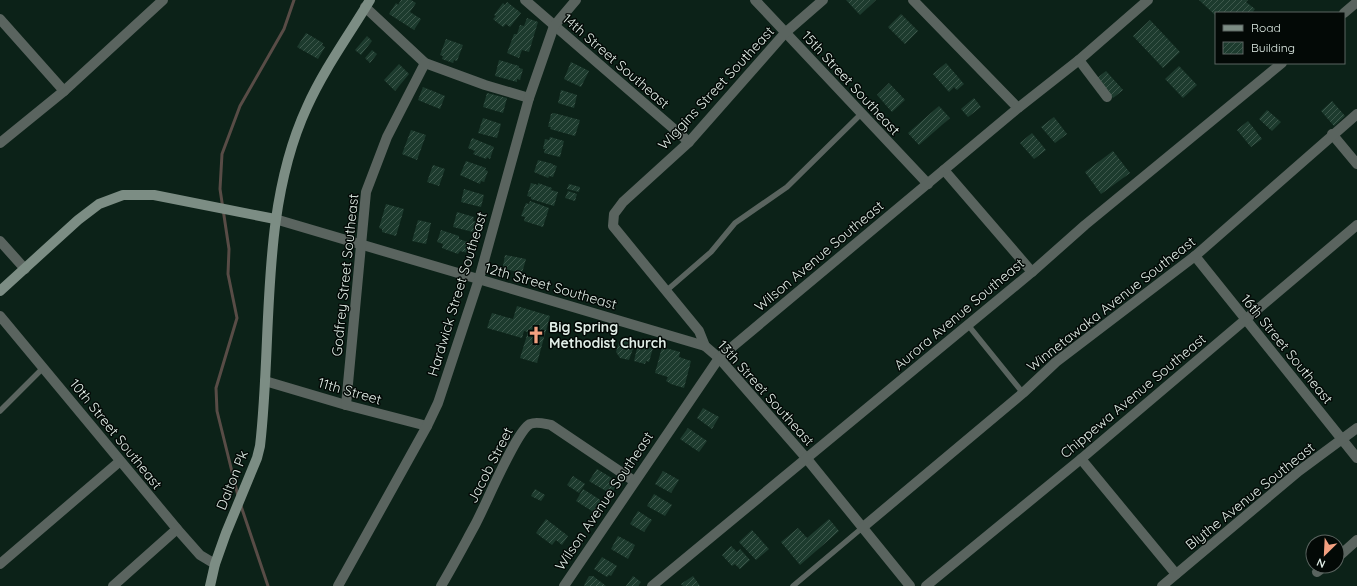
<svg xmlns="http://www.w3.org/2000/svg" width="1357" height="586" font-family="Quicksand,sans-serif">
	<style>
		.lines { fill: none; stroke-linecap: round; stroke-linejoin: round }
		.stream { stroke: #584c46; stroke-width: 3 }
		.building { fill: url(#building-hatch) }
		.lane { stroke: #5a645f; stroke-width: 5.5 }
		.street { stroke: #5a645f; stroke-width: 10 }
		.secondary { stroke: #7c8d84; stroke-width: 10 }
		.labels { text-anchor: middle; stroke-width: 3; stroke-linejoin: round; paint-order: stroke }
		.street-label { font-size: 14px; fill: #e0ede6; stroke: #030906 }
		.poi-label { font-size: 14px; font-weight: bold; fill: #e0ede6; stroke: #030906; text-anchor: start }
	</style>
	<defs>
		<pattern id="building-hatch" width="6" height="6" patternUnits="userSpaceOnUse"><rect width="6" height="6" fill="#1d3b2e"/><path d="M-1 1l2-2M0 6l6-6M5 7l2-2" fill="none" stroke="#3e584c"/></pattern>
	</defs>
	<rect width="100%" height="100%" fill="#0c2218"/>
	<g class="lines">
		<g class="stream">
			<path d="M238,496l-21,-85 -1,-23 21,-70 -9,-44 1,-25 -9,-60 2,-35 18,-48 44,-77 10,-29"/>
			<path d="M241,506l27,80"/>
		</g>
	</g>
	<g class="building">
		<path d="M401,0h10l5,3 -6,9 11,7 -7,11 -25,-16 7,-11 2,2z"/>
		<path d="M846,0h30l-16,15z"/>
		<path d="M1199,0h49l-2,2 9,7 -3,4h-36v3z"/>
		<path d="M507,2l14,11 -11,14 -4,-3 -3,3 -10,-8 3,-3 -2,-1 9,-12 2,2z"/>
		<path d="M901,14l17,17 -13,13 -17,-17z"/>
		<path d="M527,18l11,4 -9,30 -7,-2 -3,8 -12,-5 7,-19h3l3,-9 4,1z"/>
		<path d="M1150,20l30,32 -17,16 -30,-32z"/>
		<path d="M306,33l17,10 -1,2 3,2 -7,12 -21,-12z"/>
		<path d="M367,36l5,5 -11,14 -6,-5z"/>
		<path d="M446,39l17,6 -6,16 -3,-1 -1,3 -11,-4 1,-3 -3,-1z"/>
		<path d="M372,50l5,4 -7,9 -5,-5z"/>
		<path d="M499,60l20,6v2l4,1 -3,11 -3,-1v3l-22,-6z"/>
		<path d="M571,62l18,9 -8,16 -17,-8z"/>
		<path d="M946,63l18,21 -7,6 -3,-3 -5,5 -16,-18z"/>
		<path d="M399,64l10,10 -14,17 -11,-11z"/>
		<path d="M1179,66l18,19 -14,13 -18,-19z"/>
		<path d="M1106,71l17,19 -10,8 -17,-19z"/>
		<path d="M889,83l16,17 -13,12 -15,-17z"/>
		<path d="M423,87l22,9 -5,13 -22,-9z"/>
		<path d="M561,90l16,5 -3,13 -16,-5z"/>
		<path d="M487,93l20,5 -4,15 -20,-6z"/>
		<path d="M974,98l7,9 -13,10 -7,-8z"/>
		<path d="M1332,101l13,15 -11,10 -13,-15z"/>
		<path d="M939,106l11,12 -31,27 -11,-12z"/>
		<path d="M1267,110l14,12 -9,9 -13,-12z"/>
		<path d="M554,113l26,7 -5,16 -25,-7 1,-2h-3l3,-13z"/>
		<path d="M1054,117l13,17 -12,9 -14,-16z"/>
		<path d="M483,118l18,6 -4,14 -19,-5z"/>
		<path d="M1248,121l14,18 -11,8 -14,-17z"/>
		<path d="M411,130l15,5 -9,25 -15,-6z"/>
		<path d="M1032,133l14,17 -12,9 -14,-16z"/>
		<path d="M550,137l14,4 -4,16 -16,-4 1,-4h-2l2,-10 4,1z"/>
		<path d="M472,138l22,9 -4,12 -3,-2 -1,2 -13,-5 2,-3 -7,-3z"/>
		<path d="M1113,151l17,22 -29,21 -16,-22z"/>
		<path d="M538,160l15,4v1l4,1 -4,11 -4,-1 -1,2 -14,-6z"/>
		<path d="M466,161l20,7 -1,2 3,1 -4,11 -3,-1 -1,3 -20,-9z"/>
		<path d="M433,165l12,4 -6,17 -12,-4z"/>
		<path d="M531,183l7,2v-2l14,5 -1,2 7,2 -4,14 -23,-7v-2l-4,-1z"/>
		<path d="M569,184l11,3 -1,5 -12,-3z"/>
		<path d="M464,189l20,6 -3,12 -20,-5z"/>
		<path d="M568,191l9,3 -2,7 -10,-3z"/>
		<path d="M530,201l19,7 -6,19 -19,-6 1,-4 -4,-1 5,-13 3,1z"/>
		<path d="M386,204l18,5 -8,27 -14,-4v-3l-3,-1z"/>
		<path d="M457,212l17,5 -1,4 3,1 -3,10 -20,-5z"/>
		<path d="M418,220l13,3 -5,21 -14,-3z"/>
		<path d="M441,230l18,6v3l12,4 -3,10 -8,-2 -2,3 -16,-6 1,-4 -6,-2z"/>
		<path d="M505,255l21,4 -4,14 -17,-4 -2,-3z"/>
		<path d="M517,306l33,10 -13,47 -17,-5 8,-26 -4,-1 -2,7 -35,-10 5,-15 21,6z"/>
		<path d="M620,339l15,4 -6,17 -9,-2 -4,-6z"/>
		<path d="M638,344l15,4 -4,14 -3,-1 -1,3 -11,-3z"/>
		<path d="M662,347l18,5 -1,5 12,4 -7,27 -13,-4 -5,-3 2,-4 -13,-4z"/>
		<path d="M703,408l16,9 -7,12 -15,-11z"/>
		<path d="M688,428l19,13 -8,11 -19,-13z"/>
		<path d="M597,469l21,13 -7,12 -22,-13z"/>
		<path d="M663,471l16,9 -8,13 -16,-9z"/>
		<path d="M573,476l12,8 -6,9 -12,-8z"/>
		<path d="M535,489l10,6 -4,6 -10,-5z"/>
		<path d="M583,489l19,12 -7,12 -19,-12z"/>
		<path d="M654,494l18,11 -7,11 -18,-10z"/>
		<path d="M638,511l14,9 -8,12 -14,-8z"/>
		<path d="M546,519l22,17 -6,9 -6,-5 -4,5 -16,-12z"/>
		<path d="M829,519l10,12 -39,34 -19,-23 17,-14 9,10z"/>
		<path d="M752,530l17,19 -13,11 -17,-18z"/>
		<path d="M618,536l17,9 -7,14 -17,-10z"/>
		<path d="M731,546l6,6 3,-3 10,11 -10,9 -5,-5 -3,2 -10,-11z"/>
		<path d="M602,557l15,9 -6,10 -2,-1 -2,2 -13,-8z"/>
		<path d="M589,576h4l13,10h-21l-1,-1z"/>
		<path d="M633,576l8,6 -3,4h-12z"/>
		<path d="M693,576l7,10h-17l-2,-2z"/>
	</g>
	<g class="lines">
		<g class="lane">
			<path d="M666,291l45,-39 24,-29 52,-36 74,-73"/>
			<path d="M968,325l55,68"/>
			<path d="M0,411l43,-43"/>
			<path d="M793,586l69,-58"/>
		</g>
		<g class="street">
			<path d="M525,0l164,142"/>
			<path d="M755,0l173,184"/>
			<path d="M823,0l-38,33 -96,109 -66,60 -9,12 -1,12 86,105 6,15 14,12 88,101 103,127"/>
			<path d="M913,0l105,108"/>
			<path d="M365,7l60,56 60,22 44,13"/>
			<path d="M1344,13l13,-11"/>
			<path d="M0,19l64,72"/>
			<path d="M1079,60l28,37"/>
			<path d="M1332,134l25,30"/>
			<path d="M0,143l64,-52 99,-91"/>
			<path d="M944,170l88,102"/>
			<path d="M275,219l430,127"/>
			<path d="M0,241l25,28"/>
			<path d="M1195,256l162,202"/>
			<path d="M0,316l177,213 23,26 15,9"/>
			<path d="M265,381l81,24 81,21"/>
			<path d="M346,405l20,-213 21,-55 38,-74"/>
			<path d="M1081,459l95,115"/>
			<path d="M862,528l161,-135 33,-31 139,-106 162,-142"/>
			<path d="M1337,558l20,-18"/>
			<path d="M0,564l119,-102"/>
			<path d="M1317,572l8,-6"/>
			<path d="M113,586l64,-57"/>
			<path d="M338,586l89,-160 11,-23 41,-124 50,-181 25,-72 22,-26"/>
			<path d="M441,586c12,-20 23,-41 34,-61 10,-18 41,-94 55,-101 7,-3 15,0 21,1l83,56"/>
			<path d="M564,586l155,-228 299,-250 61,-48 69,-60"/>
			<path d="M652,586l380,-314 53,-47 197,-162"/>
			<path d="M926,586l155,-127 276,-234"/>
			<path d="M1162,586l137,-115 58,-43"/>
		</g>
		<g class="secondary">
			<path d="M0,291l78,-71 21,-16 24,-9h31l121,24"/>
			<path d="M210,586l5,-22 11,-31 31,-75 3,-12c13,-111 -1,-235 47,-339 17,-38 42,-72 63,-107"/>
		</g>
	</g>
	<defs>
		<g id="church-bare" transform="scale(1.38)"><path d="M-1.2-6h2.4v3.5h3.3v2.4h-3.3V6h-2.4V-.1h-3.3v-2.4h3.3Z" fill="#f2a080" stroke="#030906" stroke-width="2.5" paint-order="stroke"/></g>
	</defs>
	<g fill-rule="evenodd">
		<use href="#church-bare" x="536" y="335"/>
	</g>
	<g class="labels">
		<g class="street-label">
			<text transform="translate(616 61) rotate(41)" y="5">14th Street Southeast</text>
			<text transform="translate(851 83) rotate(47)" y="5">15th Street Southeast</text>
			<text transform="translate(716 88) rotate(-47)" y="5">Wiggins Street Southeast</text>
			<text transform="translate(819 256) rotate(-40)" y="5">Wilson Avenue Southeast</text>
			<text transform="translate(345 275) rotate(-84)" y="5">Godfrey Street Southeast</text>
			<text transform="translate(551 286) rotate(16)" y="5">12th Street Southeast</text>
			<text transform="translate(457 294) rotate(-73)" y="5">Hardwick Street Southeast</text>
			<text transform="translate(1111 304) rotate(-38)" y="5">Winnetawaka Avenue Southeast</text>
			<text transform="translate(959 314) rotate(-40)" y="5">Aurora Avenue Southeast</text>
			<text transform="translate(1287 349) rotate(51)" y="5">16th Street Southeast</text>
			<text transform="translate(350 391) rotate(16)" y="5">11th Street</text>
			<text transform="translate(766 393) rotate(48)" y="5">13th Street Southeast</text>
			<text transform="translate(1133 396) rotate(-40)" y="5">Chippewa Avenue Southeast</text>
			<text transform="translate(116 434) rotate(51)" y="5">10th Street Southeast</text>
			<text transform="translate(490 465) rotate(-63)" y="5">Jacob Street</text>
			<text transform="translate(232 480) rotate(-68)" y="5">Dalton Pk</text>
			<text transform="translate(1250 496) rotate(-39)" y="5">Blythe Avenue Southeast</text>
			<text transform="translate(604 501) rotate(-56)" y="5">Wilson Avenue Southeast</text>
		</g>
		<g class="poi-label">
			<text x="549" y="332">Big Spring<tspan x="549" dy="16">Methodist Church</tspan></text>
		</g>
	</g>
	<rect x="1215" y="12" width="130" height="52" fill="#030906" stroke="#5b6460"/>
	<rect x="1223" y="25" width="20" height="6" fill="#7c8d84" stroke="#5b6460"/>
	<text x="1251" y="32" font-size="12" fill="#e0ede6">Road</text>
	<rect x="1223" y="42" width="20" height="12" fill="url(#building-hatch)" stroke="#5b6460"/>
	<text x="1251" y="52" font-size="12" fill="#e0ede6">Building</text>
	<g transform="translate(1325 554) rotate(204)"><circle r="19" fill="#030906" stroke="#5b6460"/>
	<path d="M0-3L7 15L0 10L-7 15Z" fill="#f2a080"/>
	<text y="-6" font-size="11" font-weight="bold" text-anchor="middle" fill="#e0ede6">N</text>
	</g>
</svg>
